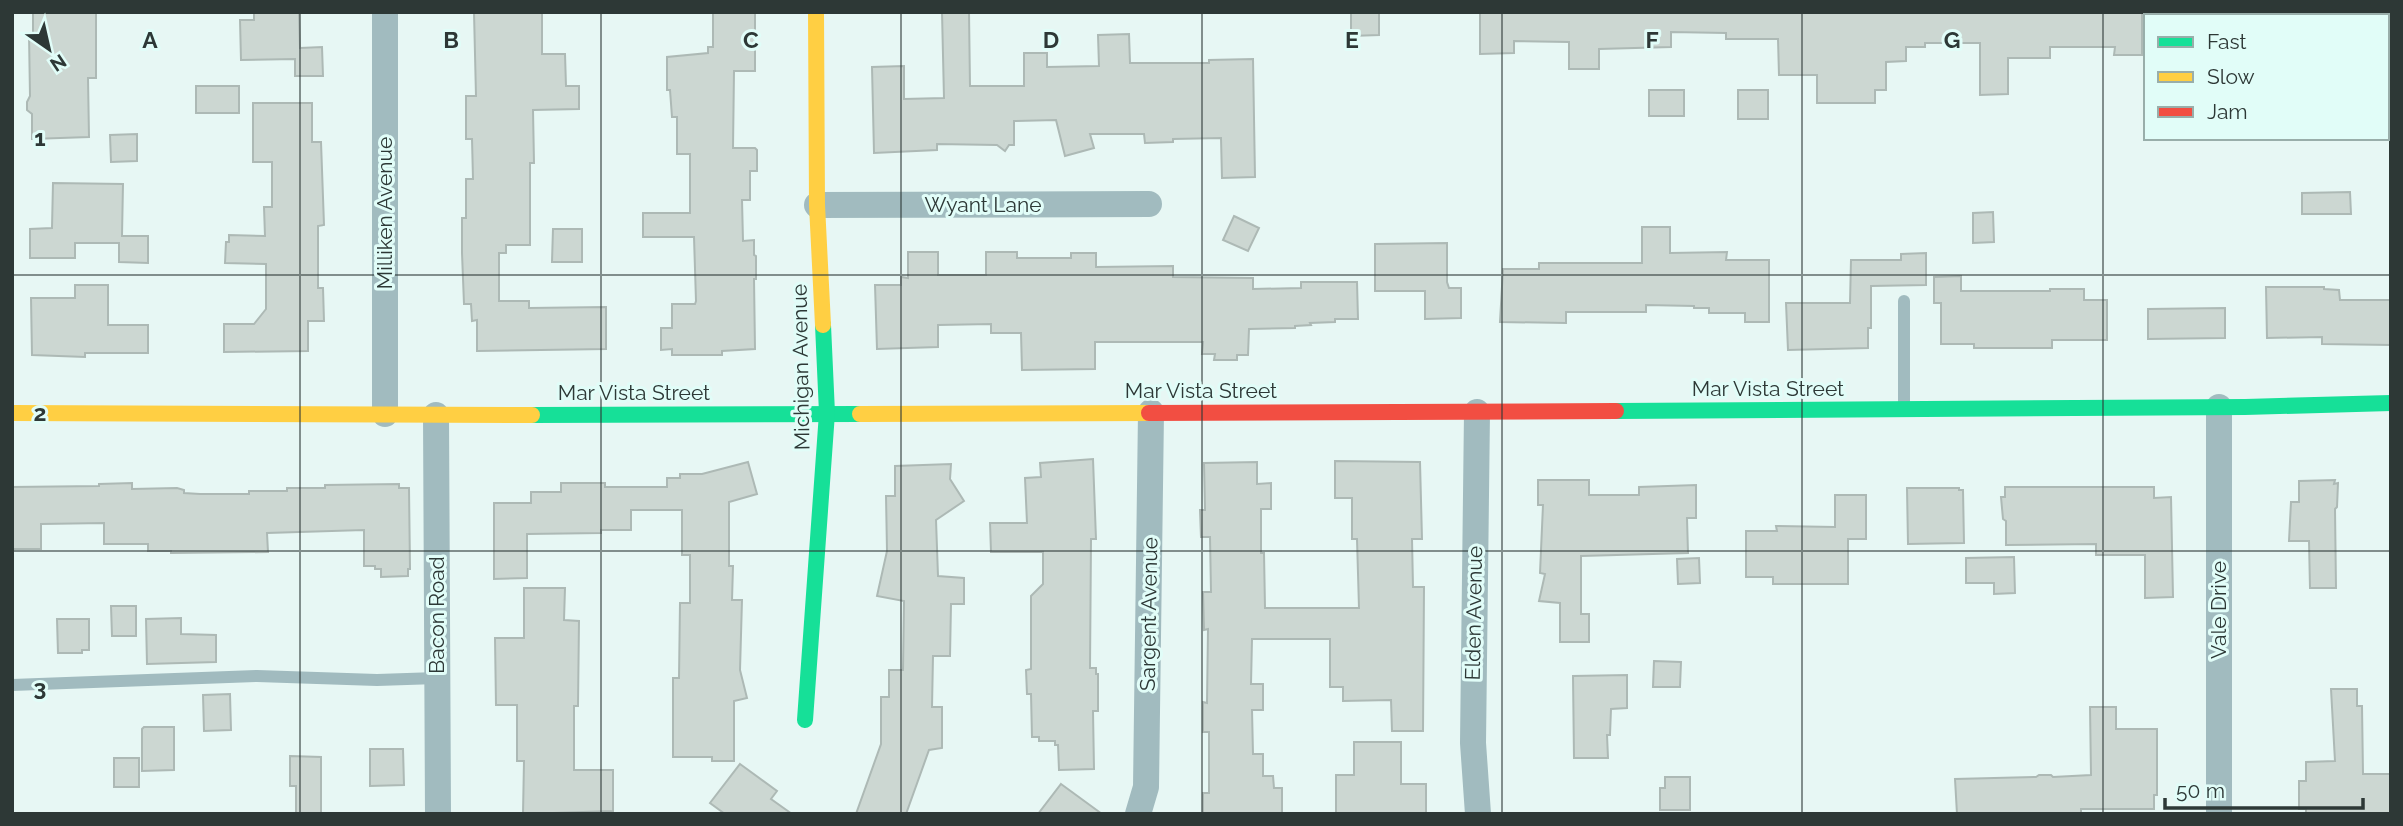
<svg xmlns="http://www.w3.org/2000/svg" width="2403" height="826" font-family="Raleway,sans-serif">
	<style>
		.building { fill: #ccd7d2; stroke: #adb9b5; stroke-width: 2 }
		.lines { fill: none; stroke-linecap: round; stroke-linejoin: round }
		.lane { stroke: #a1bbbf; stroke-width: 12 }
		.street { stroke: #a1bbbf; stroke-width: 26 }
		.fast { stroke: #16e098; stroke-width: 16 }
		.slow { stroke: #ffcf43; stroke-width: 16 }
		.jam { stroke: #f24e42; stroke-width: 16 }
		.grid { fill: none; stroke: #2d3836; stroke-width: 2; stroke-opacity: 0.55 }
		.labels { text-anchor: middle; stroke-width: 6; stroke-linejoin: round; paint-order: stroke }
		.street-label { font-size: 21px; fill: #2d3836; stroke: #e1fdf8 }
		.grid-label { font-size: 23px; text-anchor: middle; font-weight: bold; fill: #2d3836; stroke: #e1fdf8; stroke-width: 6; stroke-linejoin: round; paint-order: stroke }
	</style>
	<rect width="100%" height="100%" fill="#e7f7f4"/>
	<g class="building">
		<path d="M33,12h63v66h-8l1,59 -57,2v-25l-5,-4v-8l3,-6 -1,-62h4z"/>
		<path d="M254,12h45l1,36 22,-1 1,29h-28v-17l-54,1 -1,-40h14z"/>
		<path d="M474,12h68v42h23l1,32h13v23l-46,1 1,53h-4v82h-24v8h-7v48h30v7l77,-1v42l-129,2v-31l-5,1 -1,-17h-7l-2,-51v-35h4v-39h7l-1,-40h-6v-43h10z"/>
		<path d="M713,12h42v59h-21l-1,77h22l2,2v21h-7v29h-8l1,41 11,-1v15l2,1v23h-2l1,70 -33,2v4h-50v-6l-11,1v-22h11v-24h23l1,-3 -2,-64h-51v-24h47v-59h-13v-37h-5l-2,-27h-3v-33l41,-4v-6h5z"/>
		<path d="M942,12h27l1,74h54v-33h23v14l52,-1 -1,-31 31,-1 1,29h79v-3l44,-1 2,118 -33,1 -1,-40 -48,1v3l-28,1 -1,-9h-54l4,14 -29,8 -9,-36 -42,1v24h-5l-4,6 -8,-6 -60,-1v6l-63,3 -2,-86 32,-1v33l40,-1z"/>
		<path d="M1351,12h28v23l-28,1z"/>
		<path d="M1480,12h662v43h-28l1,-8h-65v11h-42v36l-28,1v-52h-55v4h-19v14l-20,1v28h-11v13h-58v-28h-38l-1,-36h-52v-6l-55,-1v15l-72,2v20h-30v-27l-55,-1v12l-34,1z"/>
		<rect x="196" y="86" width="43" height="27"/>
		<rect x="1649" y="90" width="35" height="26"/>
		<rect x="1738" y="90" width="30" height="29"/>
		<path d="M253,103h59v39h9l3,83 -6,1v62h5l1,33h-16v30l-84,1v-28h30l12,-15v-45l-41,-1 1,-21h3v-7l36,1 -1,-29h8v-45h-19z"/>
		<path d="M137,134v27l-26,1 -1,-27z"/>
		<path d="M53,183l70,1 -1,52h26v27l-29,-1v-19h-44v15h-45v-29l22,-1z"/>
		<path d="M2350,192l1,22h-49v-21z"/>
		<path d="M1993,212l1,30 -21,1v-30z"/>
		<path d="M1234,216l25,12 -11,23 -25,-11z"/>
		<path d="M1642,227h28v26l57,-1 -1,8h43v62h-24v-9h-36v-5h-15v-2l-48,-1v7h-80v11l-66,-1 3,-53h36v-6h103z"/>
		<path d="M553,229h29v33h-30z"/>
		<path d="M1447,243v39l2,6h12v30l-36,1v-28h-50v-47z"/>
		<path d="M908,252h30v23h48v-23h31v6h54v-5h25v14l77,-1v11l80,1v11l48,-1v-6h56l1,37h-23v3l-25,1 1,2 -16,1v2l-46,1 -1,26h-11v5h-23l1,-6h-13l1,-12h-108v27l-73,1 -1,-37h-30v-9l-53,1v22l-61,2 -2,-64h26v-8l7,1z"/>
		<path d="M1926,253v32l-55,1v42h-3v20l-80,2 -2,-47h64l1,-43h50v-6z"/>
		<path d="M1961,276v15h89v-2h34v11h23v40h-55v8h-78v-4h-33v-41h-7v-26z"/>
		<path d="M75,285h33v40h40v28h-63v4l-53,-2 -1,-57h44z"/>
		<path d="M2266,287h58v2l15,1 1,10h51v45l-69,-1v-7l-55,1z"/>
		<path d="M2225,308v30l-77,1v-30z"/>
		<path d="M1093,459l3,80h-5l-1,129h6v6h2v37h-5l1,58 -35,1 -1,-25h-3v-4h-16v-4h-7l-1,-43h-4l-1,-24 5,-1v-73l12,-12v-32h-52l-1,-29h37l-2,-45 16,-1 -1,-14z"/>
		<path d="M1335,461l85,1 2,77h-10l1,48h11l-1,144h-31l-1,-31 -48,1v-14h-13v-48h-78l-1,45h12v26h-11l1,44h10v22h10l1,12h8v26h-79v-21h6v-61h-6v-30l4,1 1,-74 -4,1 -1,-38h8l-1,-55h-9l-1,-27h5l-1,-47 53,-1v22l14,-1v26h-10v44h3l1,55h94l-2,-69h-5v-41h-17z"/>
		<path d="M748,462l9,32 -28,8v64h4l-1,34h10l-2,70 7,28 -13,3v60h-22v-4h-39v-79h6l1,-75h10v-48h-8v-45h-51v20h-30v3l-74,1v44l-33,1v-76h37v-11h30v-9h44v4h62v-9h13v-4h22z"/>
		<path d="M951,464l-1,15 14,22 -28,19 2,56 26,2v26h-13l-1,52h-17l-1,51h10v41l-13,2 -23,64h-50l25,-70v-47h8v-27h14l1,-69 -27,-5 10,-45 -1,-55h9v-30z"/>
		<path d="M1538,480h51v15h50v-8l57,-2v33h-9l1,35 -107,3v58h8v28h-29v-39l-21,-2 6,-27 -5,-1 3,-68h-5z"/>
		<path d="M2335,480l-1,4 4,-1 -1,24 -2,2 1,79h-26l-1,-47h-20l2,-39h8v-21z"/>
		<path d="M132,483v6l45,-1 7,2v3l16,1h49v-3h38v-3h38v-3l74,-1v4h10l1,81h-2v7l-27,1v-8h-6v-3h-11v-36l-97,3 1,19 -97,1v-2h-23v-7h-44v-21l-63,1v25h-29v-62l87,-1v-2z"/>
		<path d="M2005,487h149v11l17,-1 2,100 -28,1v-43h-49v-11l-90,1v-24l-3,-2 -2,-22h4z"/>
		<path d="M1907,488h52v2h4l1,53 -56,1z"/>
		<path d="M1835,495h31v44h-18v45h-75v-7h-27v-46h31l-1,-5 59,1z"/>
		<path d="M2014,557l1,36 -21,1v-11h-28v-25z"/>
		<path d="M1699,558l1,25 -22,1 -1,-25z"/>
		<path d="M524,588h41l-1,32 15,1 -1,85h-4v64h39v41l-90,3 1,-53h-7v-56h-21l-1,-67h29z"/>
		<path d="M111,606h25v30h-24z"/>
		<path d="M181,618v16l35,1v27l-69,2 -1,-45z"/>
		<path d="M57,619h32v31h-7v3h-24z"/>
		<path d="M1654,661l27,1 -1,25h-27z"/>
		<path d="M1627,675v33l-16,1 -1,26h-3l1,23h-34l-1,-82z"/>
		<path d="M2331,689h26v17h5l1,68h28v40h-85v-5h-7v-28h7v-19l29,-1z"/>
		<path d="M230,694l1,36 -27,1 -1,-36z"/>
		<path d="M2090,707h26v22h41v66h-3v14h-73v5h-124l-2,-35 81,-2 3,-2h12l2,2 38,-2z"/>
		<path d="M144,727h30v43l-32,1v-42z"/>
		<path d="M1354,742h47v42h25v30h-90v-39h18z"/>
		<path d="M370,749h33l1,36 -34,1z"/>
		<path d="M290,756l31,1v57h-25v-28h-6z"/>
		<rect x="114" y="758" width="25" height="29"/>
		<path d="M740,764l37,27 -6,8 21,15h-67l-15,-11z"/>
		<path d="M1665,777h25v33h-30v-22h5z"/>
		<path d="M1061,784l41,30h-64z"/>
	</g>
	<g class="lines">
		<g class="lane">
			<path d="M1904,301v104"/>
			<path d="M12,685l245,-9 120,4 60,-2"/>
		</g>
		<g class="street">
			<path d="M385,12v402"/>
			<path d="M817,205l332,-1"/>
			<path d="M2219,407v407"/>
			<path d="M1477,412l-4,331 5,71"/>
			<path d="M436,415l2,399"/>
			<path d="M1138,814l8,-27 5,-375"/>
		</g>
		<g class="fast">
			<path d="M1616,411l629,-4 146,-4"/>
			<path d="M532,415l328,-1"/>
			<path d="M805,720l22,-307 -4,-88"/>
		</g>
		<g class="slow">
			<path d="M816,12l1,193 6,120"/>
			<path d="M12,413l520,2"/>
			<path d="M860,414l289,-1"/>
		</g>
		<path class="jam" d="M1149,413l467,-2"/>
	</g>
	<path class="grid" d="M300,12v802M601,12v802M901,12v802M1202,12v802M1502,12v802M1802,12v802M2103,12v802M12,275h2379M12,551h2379"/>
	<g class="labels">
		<g class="street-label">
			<text x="983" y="212">Wyant Lane</text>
			<text transform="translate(385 213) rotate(-90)" y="7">Milliken Avenue</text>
			<text transform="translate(801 367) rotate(-91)" y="7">Michigan Avenue</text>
			<text x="1768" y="396">Mar Vista Street</text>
			<text x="1201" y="398">Mar Vista Street</text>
			<text x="634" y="400">Mar Vista Street</text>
			<text transform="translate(2219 610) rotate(-90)" y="7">Vale Drive</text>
			<text transform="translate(1474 613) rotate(-89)" y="7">Elden Avenue</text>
			<text transform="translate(1149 614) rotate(-89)" y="7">Sargent Avenue</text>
			<text transform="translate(437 615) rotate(-90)" y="7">Bacon Road</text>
		</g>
	</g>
	<g class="grid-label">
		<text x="150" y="48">A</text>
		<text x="451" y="48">B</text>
		<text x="751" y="48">C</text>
		<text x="1051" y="48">D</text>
		<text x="1352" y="48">E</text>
		<text x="1652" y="48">F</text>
		<text x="1952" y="48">G</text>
		<text x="40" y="146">1</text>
		<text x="40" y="421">2</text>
		<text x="40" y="696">3</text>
	</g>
	<rect width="2403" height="826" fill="none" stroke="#2d3836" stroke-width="28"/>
	<rect x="2144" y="14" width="245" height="126" fill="#e1fdf8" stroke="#99aeaa" stroke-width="2"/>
	<rect x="2158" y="37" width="35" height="10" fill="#16e098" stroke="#99aeaa" stroke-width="2"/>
	<text x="2207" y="49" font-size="21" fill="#2d3836">Fast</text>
	<rect x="2158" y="72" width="35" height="10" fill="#ffcf43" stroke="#99aeaa" stroke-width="2"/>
	<text x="2207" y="84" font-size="21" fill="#2d3836">Slow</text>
	<rect x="2158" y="107" width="35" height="10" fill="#f24e42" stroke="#99aeaa" stroke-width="2"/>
	<text x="2207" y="119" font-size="21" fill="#2d3836">Jam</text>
	<g transform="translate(49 49) rotate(146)" stroke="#e1fdf8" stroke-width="5" paint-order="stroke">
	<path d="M0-5L12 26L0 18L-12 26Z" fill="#2d3836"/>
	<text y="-10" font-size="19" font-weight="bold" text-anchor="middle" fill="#2d3836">N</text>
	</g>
	<path d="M2165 798v10h198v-10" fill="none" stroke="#2d3836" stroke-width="3.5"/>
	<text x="2176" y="798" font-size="21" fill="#2d3836" stroke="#e1fdf8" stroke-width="5" paint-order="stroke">50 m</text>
</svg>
